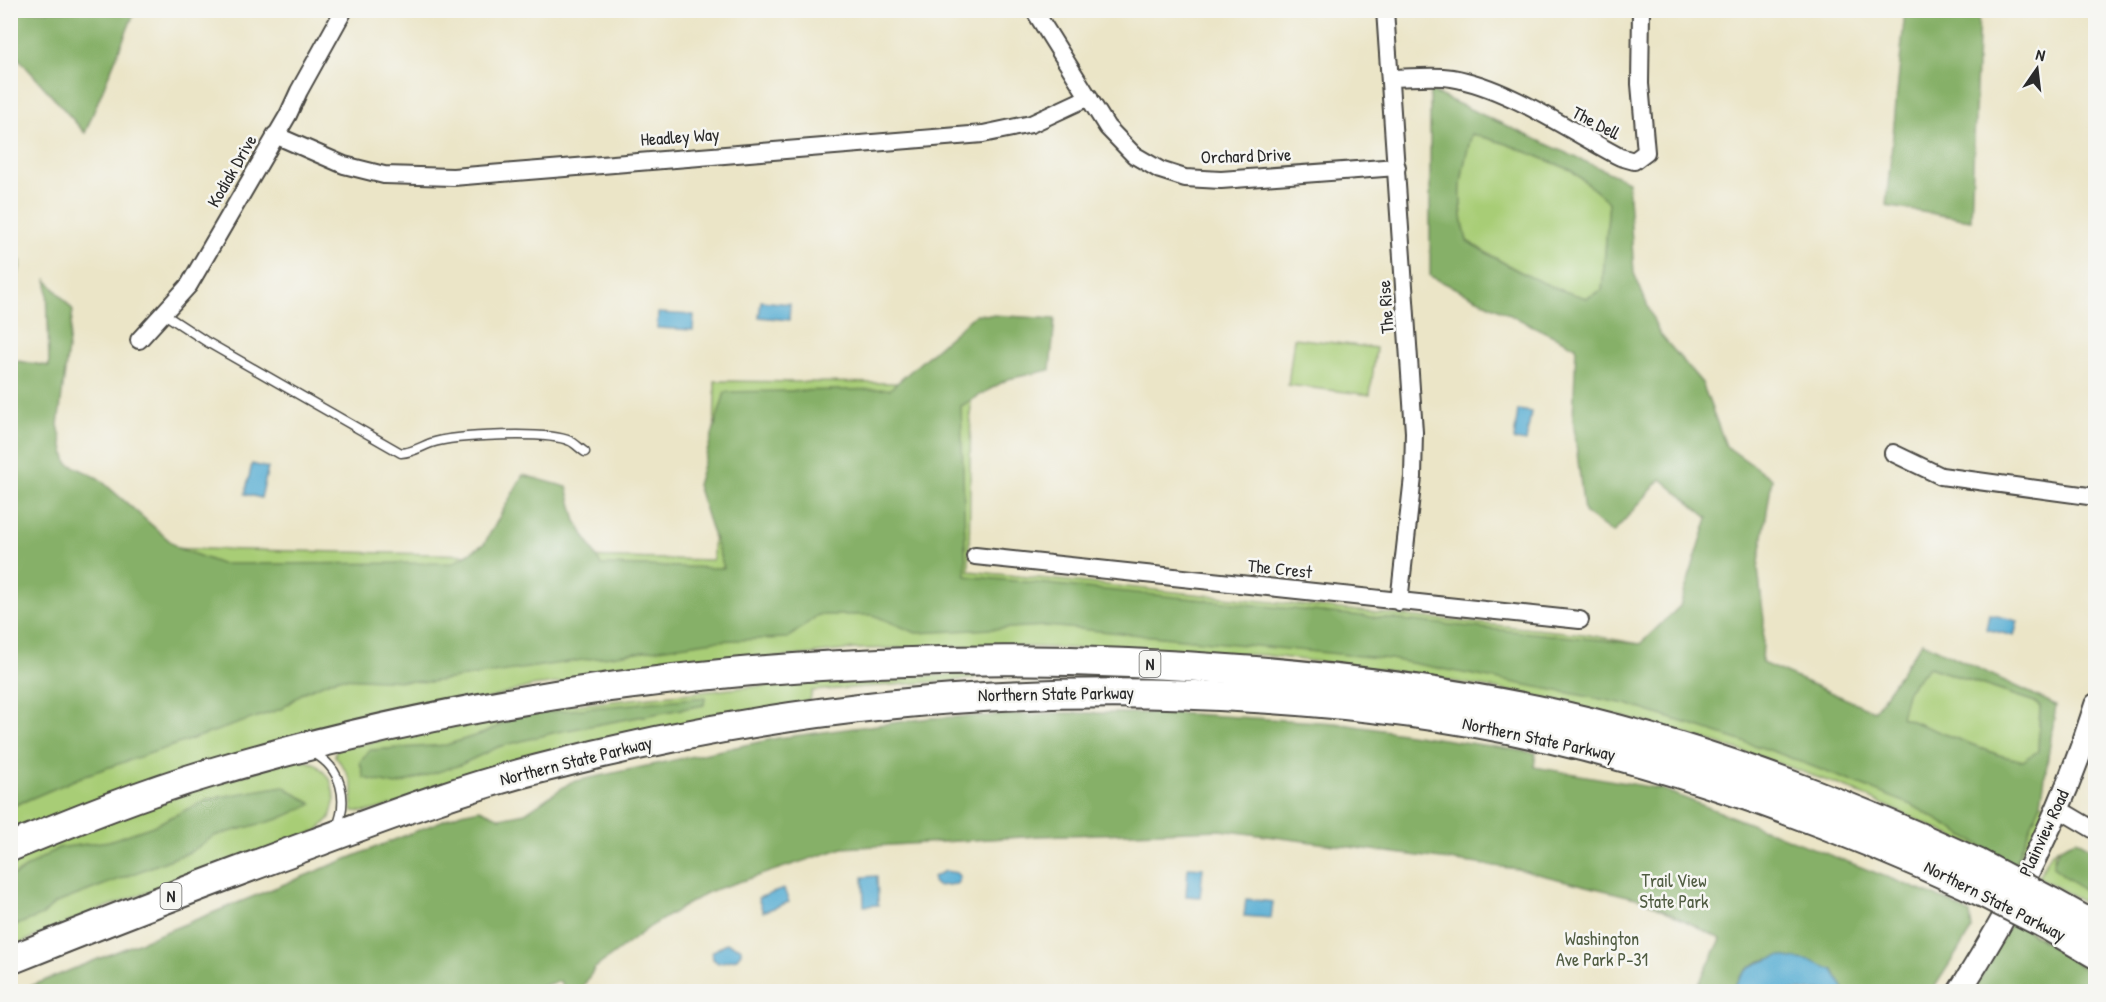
<svg xmlns="http://www.w3.org/2000/svg" width="2106" height="1002" font-family="'Patrick Hand',sans-serif">
	<style>
		.green { fill: #a8cd76; stroke: #6a7c50; stroke-width: 1.5 }
		.forest { fill: #86b067; stroke: #586e49; stroke-width: 1.5; fill-rule: evenodd }
		.water { fill: #57add3; stroke: #416c7f; stroke-width: 1.5 }
		.lines { fill: none; stroke-linecap: round; stroke-linejoin: round }
		.service-casing { stroke: #484742; stroke-width: 11 }
		.minor-casing { stroke: #484742; stroke-width: 20 }
		.secondary-casing { stroke: #484742; stroke-width: 26 }
		.motorway-casing { stroke: #484742; stroke-width: 32 }
		.service { stroke: #fff; stroke-width: 8 }
		.minor { stroke: #fff; stroke-width: 16 }
		.secondary { stroke: #fff; stroke-width: 22 }
		.motorway { stroke: #fff; stroke-width: 28 }
		.motorway-bridge-casing { stroke: #484742; stroke-width: 32; stroke-linecap: butt }
		.motorway-bridge { stroke: #fff; stroke-width: 28 }
		.labels { text-anchor: middle; stroke-width: 5; stroke-linejoin: round; paint-order: stroke }
		.shield { fill: #f6f6f2; stroke: #686867; stroke-width: 1.5 }
		.shield-label { font-size: 16px; font-weight: bold; fill: #2b2b2b }
		.street-label { font-size: 18px; fill: #2b2b2b; stroke: #f6f6f2 }
		.park-label { font-size: 18px; fill: #505c42; stroke: #f6f6f2 }
	</style>
	<rect width="100%" height="100%" fill="#f6f6f2"/>
	<filter id="ink" filterUnits="userSpaceOnUse"><feTurbulence type="fractalNoise" baseFrequency=".0167" numOctaves="2"/><feDisplacementMap in="SourceGraphic" scale="12" xChannelSelector="R" yChannelSelector="G"/><feConvolveMatrix kernelMatrix="1 2 1 2 8 2 1 2 1" color-interpolation-filters="sRGB"/></filter>
	<filter id="wash" filterUnits="userSpaceOnUse"><feTurbulence type="fractalNoise" baseFrequency=".008" numOctaves="4" result="noise"/><feDisplacementMap in="SourceGraphic" scale="24" xChannelSelector="R" yChannelSelector="G"/><feGaussianBlur stdDeviation="1.35" result="paint"/><feColorMatrix in="noise" values="0 0 0 0 0 0 0 0 0 0 0 0 0 0 0 0 0 1.4 0 .05"/><feComposite in="paint" operator="in"/></filter>
	<g filter="url(#wash)">
		<rect width="100%" height="100%" fill="#ebe5c7"/>
		<g class="green">
			<path d="M1472,133l35,11 64,26 38,32 -7,88 -15,8c-44,-11 -81,-33 -120,-57 -11,-44 -7,-65 5,-108z"/>
			<path d="M11,258l10,3 -10,48 -1,-51z"/>
			<path d="M1294,338l82,10 -6,47 -82,-10z"/>
			<path d="M715,381l256,3 -2,187 614,63 57,10 409,162 -34,59 -165,-76 -81,-29 -108,-34 -131,-31 -124,-22 -142,-18 -264,-9 -145,3 -323,37 -521,150v-291l702,15z"/>
			<path d="M1929,667l106,35 5,4 -2,45 -15,10 -24,-6 -99,-38 8,-28z"/>
			<path d="M977,674l-4,5 -161,12 -2,9 -444,112 -13,-1c-3,-7 0,-11 0,-19 -1,-14 -10,-26 -18,-36l1,-7 219,-42 254,-26z"/>
			<path d="M296,758l20,6 14,15 5,20 -5,19 -13,13 -227,82 -79,34v-90l76,-32z"/>
			<path d="M2061,846l-6,6 -2,15 42,32v9l-57,-31 13,-24z"/>
			<path d="M2014,921l81,51v5z"/>
		</g>
		<g class="forest">
			<path d="M10,11h125l-50,122 -74,-83z"/>
			<path d="M1905,11h74l-8,209 -85,-14z"/>
			<path d="M1430,91l198,90 6,92 25,60 43,50 24,63 46,33 -14,90 6,51 -2,43 112,48 48,-69 134,63 -15,98 -27,62 -102,-60 -137,-53 -149,-48 -236,-45 -343,-33 -131,7 -43,-18h-55l-30,23 -74,3 -284,41 -93,-4 -33,14 -23,17 -195,66 -75,32v-447l38,6 -2,-86 26,30 -15,115 9,38 31,15 80,70 43,16 232,-1 31,-19 39,-69 44,12 9,34 25,44 123,3 -27,-83 28,-93 165,-3 86,-75 79,5 -5,51 -42,9 -47,27 5,170 674,68 40,-38 28,-88 -47,-39 -48,54 -29,-21 -11,-94 3,-71 -146,-71zM1472,134l35,10 64,26 38,32 -7,88 -15,8c-44,-11 -81,-33 -120,-57 -11,-42 -7,-67 5,-107zM1929,667l106,35 5,5 -2,44 -15,10 -24,-6 -98,-38 7,-28z"/>
			<path d="M705,697l-1,8 -147,27 -59,15 -38,18 -64,20 -32,-7 -4,-16 10,-12 76,-5 38,-12 35,-18z"/>
			<path d="M1055,713h119l161,10 201,30 -2,14 127,22 287,112 22,13 2,15 -40,62h-87l-12,-21c-42,-11 -78,-27 -101,21h-37l26,-52 -77,-39 -127,-31 -296,-39 -182,6 -196,12 -135,44 -57,34 -56,42 -15,23h-14l-6,-10 -40,11h-504l445,-179 19,-4 20,9 25,-5 46,-31 207,-44 152,-20z"/>
			<path d="M283,786l29,18 -33,15 -65,17 -24,16 -136,52 -11,11 -32,12v-50l47,-29 51,-7 44,-15 55,-27z"/>
			<path d="M2076,840l19,11v48l-42,-32c3,-17 7,-21 23,-27z"/>
			<path d="M2012,920l83,57v14l-122,1z"/>
		</g>
		<g class="water">
			<path d="M761,301l29,3 -1,16 -30,-3z"/>
			<path d="M658,313l36,2 -1,15 -36,-2z"/>
			<path d="M1518,410l13,2 -5,30 -12,-2z"/>
			<path d="M252,464l16,4 -7,30 -16,-4z"/>
			<path d="M1989,614l29,7 -4,15 -28,-7z"/>
			<path d="M1188,867l15,1 -3,29 -14,-1z"/>
			<path d="M945,871l12,2 3,5 -3,6 -20,2 -4,-4v-5z"/>
			<path d="M877,876l1,29 -14,1 -1,-29z"/>
			<path d="M784,889l5,13 -26,10 -5,-14z"/>
			<path d="M1246,899l27,3 -2,16 -27,-2z"/>
			<path d="M726,943l15,5v5l-5,6 -18,4 -5,-4 -1,-7z"/>
			<path d="M1780,956l31,5 22,9 12,21h-113c12,-24 22,-28 48,-35z"/>
		</g>
	</g>
	<g filter="url(#ink)">
		<g class="lines">
			<g class="service-casing">
				<g id="service">
					<path d="M164,314l43,28 194,111c13,-1 19,-6 30,-10 24,-8 117,-12 139,-2 5,2 10,8 15,11"/>
					<path d="M313,753c29,15 36,47 23,76"/>
				</g>
			</g>
			<g class="minor-casing">
				<g id="minor">
					<path d="M1034,10l73,117 27,28 26,15 25,8 36,2 176,-13"/>
					<path d="M1385,10l29,422 -1,45 -14,125"/>
					<path d="M1391,78c20,0 41,-3 61,0 55,9 118,53 168,79l14,4 12,-9 -6,-68 1,-74"/>
					<path d="M275,135l69,30 40,10 69,2 530,-43 48,-10 58,-27"/>
					<path d="M139,340l50,-55 99,-170 11,-24 45,-81"/>
					<path d="M1893,453l48,23 155,21"/>
					<path d="M975,556l605,64"/>
					<path d="M2057,808l39,23"/>
				</g>
			</g>
			<g class="secondary-casing">
				<path id="secondary" d="M1959,992c57,-89 106,-186 137,-287"/>
			</g>
			<g class="motorway-casing">
				<g id="motorway">
					<path d="M10,847c66,-27 132,-54 200,-74 336,-100 697,-132 1045,-102 95,8 189,20 282,39 153,32 298,88 440,153"/>
					<path d="M2051,902l45,25"/>
					<path d="M2043,923l53,31"/>
					<path d="M10,960c102,-41 203,-80 305,-117 73,-27 147,-55 223,-74 235,-62 474,-87 717,-71 98,6 197,17 293,40 146,34 285,85 422,148"/>
				</g>
			</g>
			<use href="#service" class="service"/>
			<use href="#minor" class="minor"/>
			<use href="#secondary" class="secondary"/>
			<use href="#motorway" class="motorway"/>
			<g class="motorway-bridge-casing">
				<g id="motorway-bridge">
					<path d="M1977,863l74,39"/>
					<path d="M1970,886l73,37"/>
				</g>
			</g>
			<use href="#motorway-bridge" class="motorway-bridge"/>
		</g>
	</g>
	<g class="labels">
		<g class="shield">
			<rect x="1139.5" y="651" width="21" height="26" rx="4.5"/>
			<rect x="160.5" y="883" width="21" height="26" rx="4.5"/>
		</g>
		<g class="shield-label">
			<text x="1150" y="670">N</text>
			<text x="171" y="902">N</text>
		</g>
		<g class="street-label">
			<text transform="translate(1596 123) rotate(28)" y="6">The Dell</text>
			<text transform="translate(680 137) rotate(-4)" y="6">Headley Way</text>
			<text transform="translate(1246 156) rotate(-2)" y="6">Orchard Drive</text>
			<text transform="translate(232 171) rotate(-60)" y="6">Kodiak Drive</text>
			<text transform="translate(1386 307) rotate(-94)" y="6">The Rise</text>
			<text transform="translate(1280 569) rotate(6)" y="6">The Crest</text>
			<text transform="translate(1056 694) rotate(-1)" y="6">Northern State Parkway</text>
			<text transform="translate(1539 739) rotate(12)" y="6">Northern State Parkway</text>
			<text transform="translate(576 761) rotate(-14)" y="6">Northern State Parkway</text>
			<text transform="translate(2044 833) rotate(-65)" y="6">Plainview Road</text>
			<text transform="translate(1995 901) rotate(27)" y="6">Northern State Parkway</text>
		</g>
		<g class="park-label">
			<text x="1674" y="887">Trail View<tspan x="1674" dy="21">State Park</tspan></text>
			<text x="1602" y="945">Washington<tspan x="1602" dy="21">Ave Park P-31</tspan></text>
		</g>
	</g>
	<rect width="2106" height="1002" fill="none" stroke="#f6f6f2" stroke-width="36"/>
	<g transform="translate(2037 69) rotate(14)" stroke="#f6f6f2" stroke-width="4.5" paint-order="stroke">
	<path d="M0-4.5L10 22L0 15L-10 22Z" fill="#2b2b2b"/>
	<text y="-9" font-size="16" font-weight="bold" text-anchor="middle" fill="#2b2b2b">N</text>
	</g>
</svg>
